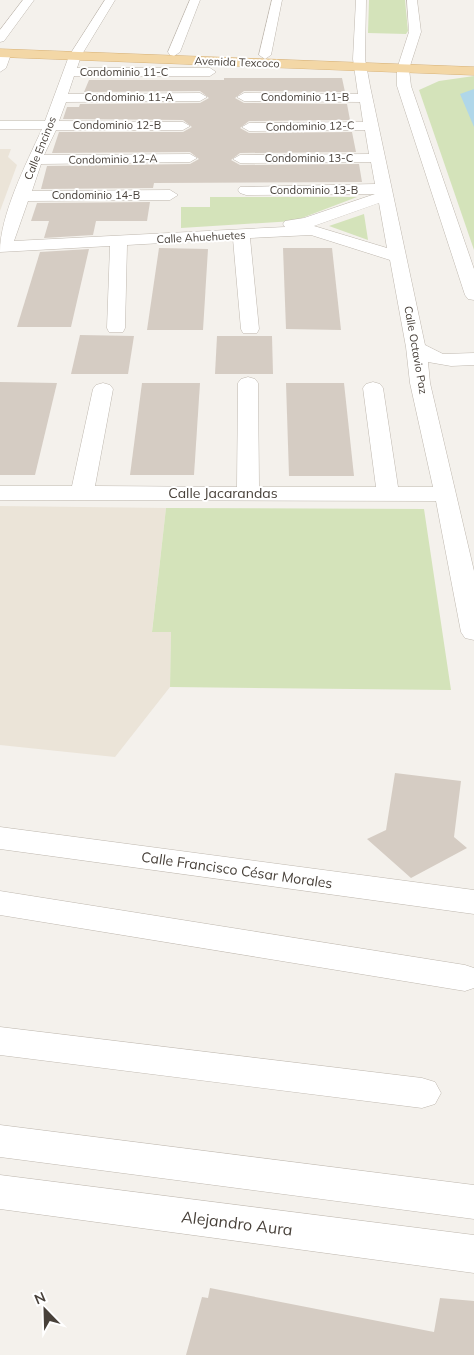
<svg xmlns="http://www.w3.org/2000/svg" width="474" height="1355" font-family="Mulish,sans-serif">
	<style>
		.education { fill: #ebe4d8 }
		.green { fill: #d4e3ba }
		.water { fill: #b0d7e9 }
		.building { fill: #d5ccc3 }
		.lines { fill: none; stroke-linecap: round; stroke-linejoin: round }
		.minor-casing { stroke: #bfb8af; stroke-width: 1 }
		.major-casing { stroke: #d7b278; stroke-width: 1 }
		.minor { fill: #fff; fill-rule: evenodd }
		.major { fill: #f3d7a6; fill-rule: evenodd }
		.labels { text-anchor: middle; stroke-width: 4; stroke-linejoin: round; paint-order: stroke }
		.far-street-label { font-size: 11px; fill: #48413a; stroke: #fff }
		.street-label { font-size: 14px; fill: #48413a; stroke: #fff }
		.near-street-label { font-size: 16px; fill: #48413a; stroke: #fff }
	</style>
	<rect width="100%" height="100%" fill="#f4f1ec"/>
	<g class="education">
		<path d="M0,149h11l-3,8 9,8 -17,46z"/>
		<path d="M0,506l166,2 -14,123 19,1 -1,55 -55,70 -115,-12z"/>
	</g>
	<g class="green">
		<path d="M369,0h36l3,31 -2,3 -38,-1z"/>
		<path d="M474,76v174l-55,-160 20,-9z"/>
		<path d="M210,197h147l-63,24 -113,7v-21h29z"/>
		<path d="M364,214l4,26 -39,-14z"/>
		<path d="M166,508l258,1 27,181 -281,-3 1,-55h-19z"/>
	</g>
	<path class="water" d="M474,89v38l-14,-33z"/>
	<g class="building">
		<path d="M224,78h118l3,14 -101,-1 -9,7 9,5 103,1 3,16 -101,1 -9,7 9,5 103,-1 4,20 -116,1 -9,7 9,5 119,-1 3,18 -208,1 -1,5 -112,1 6,-23 143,-2 9,-5 -9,-7 -138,1 7,-21h124l9,-5 -9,-7 -120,-1 4,-12h12l1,-3 120,-1 9,-5 -9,-7 -116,1 5,-12h135z"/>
		<path d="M150,202l-3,19h-51l-3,14 -49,3 5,-17h-18l6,-18z"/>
		<path d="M159,248l49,1 -5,81h-56z"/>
		<path d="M283,248h49l9,82 -55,-1z"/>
		<path d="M89,249l-18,78h-54l23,-75z"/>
		<path d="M80,335l54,1 -6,38h-57z"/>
		<path d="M217,336h55l1,38h-58z"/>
		<path d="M0,382l57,1 -22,92h-35z"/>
		<path d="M142,383h58l-6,92h-64z"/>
		<path d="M286,383h58l10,93h-65z"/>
		<path d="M395,773l66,8 -7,56 13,11 -56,30 -44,-39 19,-9z"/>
		<path d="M210,1288l224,44 6,-34 34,3v54h-288l16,-58 6,1z"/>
	</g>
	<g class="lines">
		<g class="minor-casing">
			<g id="minor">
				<path d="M23,0h11l-30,41 -4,1v-12z"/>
				<path d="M105,0h10l-34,56 -4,12h133l6,4 -6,4h-136l-6,18 132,-1 7,4 -7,4 -134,1 -7,19 124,1 7,4 -7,4h-127l-12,25 146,-1 7,4 -7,4 -149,2 -9,27 138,-1 8,5 -8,5 -142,1 -14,40 271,-14 -2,-3 2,-3 19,-3 71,-24 -129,1 -6,-2 -2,-3 2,-3 135,-3 -4,-22 -131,1 -7,-4 7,-4 129,-1 -4,-24 -116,1 -7,-4 7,-4 114,-1 -3,-20 -116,-1 -7,-4 7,-4 114,1 -5,-35 3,-59h10l-1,59 5,27 55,259 18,9 31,-1v12l-23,1 -23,-4 2,21 44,188v69l-9,-2 -4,-6 -25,-131 -436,-1v-14h72l21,-97 3,-4 7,-2 7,2 3,4 -18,97 142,1 1,-104 3,-4 7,-2 7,2 3,4 1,104h117l-13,-99 3,-4 7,-2 7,2 3,4 15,99h35l-23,-104 -4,-36 -16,-87 -79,-25 -61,3 9,91 -2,4h-14l-2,-4 -8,-90 -106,6 -2,83 -2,4h-14l-2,-4 3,-82 -110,6c0,-37 26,-88 42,-123h-42v-8h45l24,-65zM379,203l8,45 -73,-22z"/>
				<path d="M190,0h10l-20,52 -6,4 -4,-1 -2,-3z"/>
				<path d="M272,0h10l-11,55 -6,4 -6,-4z"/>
				<path d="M407,0h10l4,32 -12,37 2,17 63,183v31l-6,-1 -3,-4 -68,-209v-17l12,-37z"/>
				<path d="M5,50l6,4 -5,14 -6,4v-20z"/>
				<path d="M0,827l474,63v24l-474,-65z"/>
				<path d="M0,891l465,74 9,3v20l-9,3 -465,-76z"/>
				<path d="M0,1027l422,51 13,4 6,11 -6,11 -13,4 -422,-53z"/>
				<path d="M0,1125l474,60v34l-474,-62z"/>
				<path d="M0,1175l474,60v38l-474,-64z"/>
			</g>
		</g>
		<g class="major-casing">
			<path id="major" d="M0,49l474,18v8l-474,-18z"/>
		</g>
		<use href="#minor" class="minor"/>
		<use href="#major" class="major"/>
	</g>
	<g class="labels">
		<g class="far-street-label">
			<text transform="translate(237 62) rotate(2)" y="4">Avenida Texcoco</text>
			<text x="124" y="76">Condominio 11-C</text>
			<text x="129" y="101">Condominio 11-A</text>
			<text x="305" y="101">Condominio 11-B</text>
			<text x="117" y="129">Condominio 12-B</text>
			<text transform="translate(310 126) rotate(-1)" y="4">Condominio 12-C</text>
			<text transform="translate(40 148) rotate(-68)" y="4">Calle Encinos</text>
			<text x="309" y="162">Condominio 13-C</text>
			<text transform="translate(113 159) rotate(-1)" y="4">Condominio 12-A</text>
			<text x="314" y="194">Condominio 13-B</text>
			<text x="96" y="199">Condominio 14-B</text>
			<text transform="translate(201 237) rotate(-3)" y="4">Calle Ahuehuetes</text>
			<text transform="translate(416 350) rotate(80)" y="4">Calle Octavio Paz</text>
		</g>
		<g class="street-label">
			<text x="223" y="498">Calle Jacarandas</text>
			<text transform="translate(237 870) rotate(8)" y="5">Calle Francisco César Morales</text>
		</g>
		<g class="near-street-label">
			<text transform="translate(237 1223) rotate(7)" y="6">Alejandro Aura</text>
		</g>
	</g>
	<g transform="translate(45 1310) rotate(337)" stroke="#ffffff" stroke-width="4" paint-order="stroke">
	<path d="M0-4L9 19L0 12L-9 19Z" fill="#48413a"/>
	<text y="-8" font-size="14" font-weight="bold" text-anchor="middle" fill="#48413a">N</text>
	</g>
</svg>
